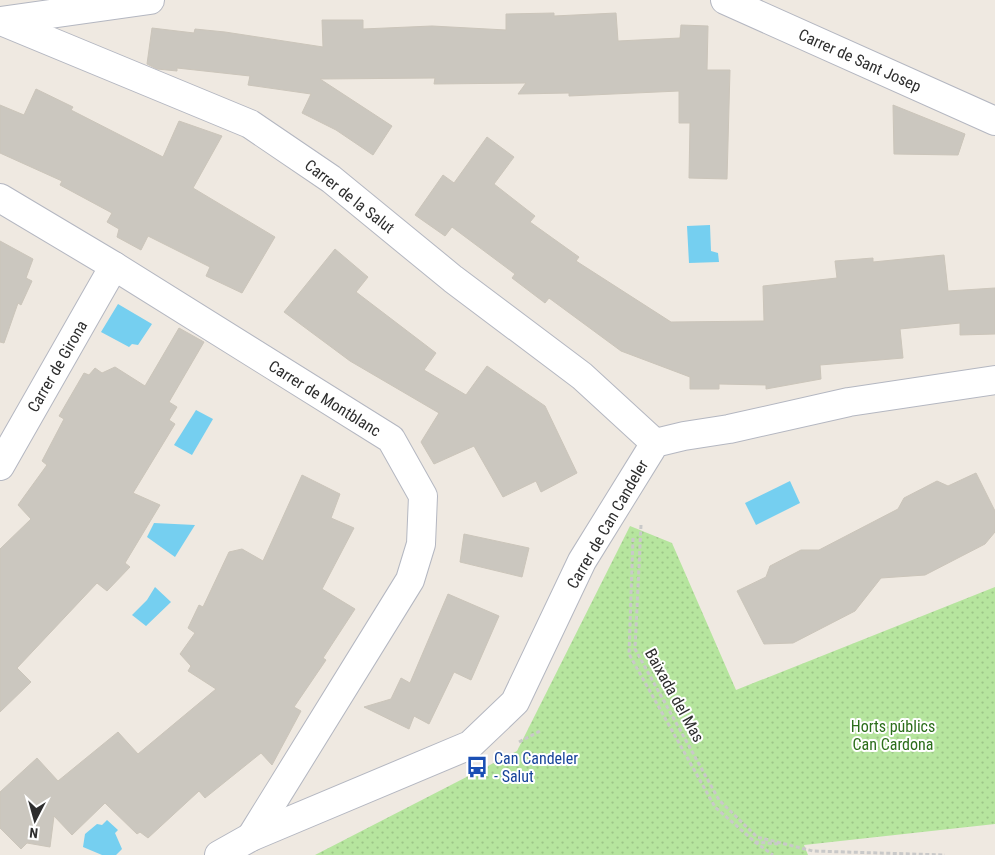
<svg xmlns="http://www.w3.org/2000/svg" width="995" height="855" font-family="'Roboto Condensed',sans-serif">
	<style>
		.green { fill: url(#green-dots) }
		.water { fill: #75cff0 }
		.building { fill: #cbc7bf; stroke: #cbc5ba }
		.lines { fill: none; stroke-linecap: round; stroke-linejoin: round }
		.street-casing { stroke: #b4b7c1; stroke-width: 30 }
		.path { stroke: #c9c9c9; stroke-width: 3; stroke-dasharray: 4 2.5; stroke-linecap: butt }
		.street { stroke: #fff; stroke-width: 28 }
		.labels { text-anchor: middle; stroke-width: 4; stroke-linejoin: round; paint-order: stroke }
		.street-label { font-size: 16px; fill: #2e2e2e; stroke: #fff }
		.park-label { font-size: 16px; fill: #2c6e1b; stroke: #fff }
		.transit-label { font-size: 16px; fill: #164399; stroke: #fff; text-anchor: start }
	</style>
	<defs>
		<pattern id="green-dots" width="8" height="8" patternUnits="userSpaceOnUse" patternTransform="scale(1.25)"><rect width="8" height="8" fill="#b6e59e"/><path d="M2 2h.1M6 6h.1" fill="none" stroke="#9dc588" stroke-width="1.8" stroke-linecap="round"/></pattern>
	</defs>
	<rect width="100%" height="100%" fill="#efe9e1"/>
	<path class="green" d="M630,526l42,17 64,147 259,-103v237l-191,21 4,10h-493l202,-104z"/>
	<g class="water">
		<path d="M710,225l1,26 7,2 1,9 -30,1 -2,-37z"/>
		<path d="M118,304l34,20 -14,21 -6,-1 -3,3 -28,-15z"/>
		<path d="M196,410l17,9 -21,36 -18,-10z"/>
		<path d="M790,481l10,22 -44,22 -11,-22z"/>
		<path d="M154,523l41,2 -20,32 -28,-20z"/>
		<path d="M155,587l16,15 -25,24 -14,-11 15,-15z"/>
		<path d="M107,820l11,10 -3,3 7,16 -6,6h-14l-19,-8 2,-13 12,-10 5,1z"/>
	</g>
	<g class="building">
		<path d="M554,13v3l62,-3 2,28 62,-3 1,-13 27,1 -1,44h23l-3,109 -38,-1 1,-55h-11v-32l-110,5v-3l-51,1 8,-11 -92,1 1,-6 -115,1 72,47 -19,29 -37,-25 -34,-17 9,-19 -63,-9 2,-9 -73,-8v3l-20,-2 -10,-5 5,-36 42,5 1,-4 30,3 98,15 -1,-27h41v9l69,-3 74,4v-16z"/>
		<path d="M36,89l37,18 -2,3 92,47 16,-36 43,15 -29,52 82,49 -33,56 -36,-17 4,-9 -62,-31 -7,14 -24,-13 2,-8 -12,-7 5,-9 -52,-28 2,-4 -62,-28v-48l24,10z"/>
		<path d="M893,105l72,29 -7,21 -64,-1z"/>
		<path d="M487,137l27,20 -20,27 41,32 -5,6 49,35 -3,4 95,61 93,-1 -1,-35 74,-8 -2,-17 38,-3v4l71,-7 4,36 47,-3v46l-35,1v-12l-60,6 3,29 -83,7 1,14 -55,10v-4l-47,-1v5h-29v-12l-69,-26 -72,-53 -4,5 -33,-25 3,-4 -63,-47 -7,9 -30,-21 28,-40 11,8z"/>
		<path d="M0,241l33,18 -7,19 6,3 -11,24 -3,-2 -14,40 -4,-1z"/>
		<path d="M335,249l33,28 -12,15 80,61 -12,17 42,25 21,-29 58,40 32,67 -36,19 -5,-11 -33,16 -29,-51 -40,18 -13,-22 18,-29 -89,-52 -66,-49z"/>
		<path d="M179,328l25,14 -35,60 8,5 -8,13 6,4 -42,69 27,12 -35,58 5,4 -23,24 -10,-8 -80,85 14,14 -31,30v-163l31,-30 -13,-14 29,-40 -5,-4 22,-42 -5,-3 25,-43 5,2 6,-7 7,5 13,-6 30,19z"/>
		<path d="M976,473l19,38v21l-10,12 -60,31 -44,3 -26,33 -62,32 -29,1 -27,-53 29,-14 4,-11 31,-16h18l79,-41 6,-11 33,-17 11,5z"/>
		<path d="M302,475l38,19 -9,24 23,10 -32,61 33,20 -32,49 3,2 -32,47 7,4 -29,54 -11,-12 -56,45 -6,-7 -51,47 -8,-6 -3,2 -32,-31 -33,32 -18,-19 -4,31 -23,-4 -6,6 -21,-21v-36l37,-34 21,23 60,-49 20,22 78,-65 -28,-18 3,-5 -11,-12 15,-21 -7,-5 11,-23 4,2 26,-55 13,-3 21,12z"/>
		<path d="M464,534l65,14 -7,29 -62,-15z"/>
		<path d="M448,594l51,22 -28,64 -17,-8 -25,52 -15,-8 -5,13 -45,-22 27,-8 10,-21 9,5z"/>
	</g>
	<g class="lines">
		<g class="street-casing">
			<g id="street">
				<path d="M725,0l270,121"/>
				<path d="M1,21l249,103 81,55 122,100 129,97 73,67"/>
				<path d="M1,21l149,-21"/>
				<path d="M0,198l114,68 277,173 32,57 -2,48 -11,36 -159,257"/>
				<path d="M0,466l114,-200"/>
				<path d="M219,855l32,-18 219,-92 45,-43 67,-141 73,-118 29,-7 45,-7 120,-27 146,-22"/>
			</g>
		</g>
		<g class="path">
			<path d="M641,525l-6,124 84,151 38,37 56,14 132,4"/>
			<path d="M633,538l-4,116 86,153 40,35 24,2"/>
			<path d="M519,742l21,-11"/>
			<path d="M755,842l18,13"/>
		</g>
		<use href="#street" class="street"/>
	</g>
	<defs>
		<g id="bus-bare" transform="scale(1.725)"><path d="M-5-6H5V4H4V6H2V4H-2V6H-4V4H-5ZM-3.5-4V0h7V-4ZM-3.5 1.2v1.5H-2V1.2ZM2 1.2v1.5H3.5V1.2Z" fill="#1a4fb4" stroke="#fff" stroke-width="2.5" paint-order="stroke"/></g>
	</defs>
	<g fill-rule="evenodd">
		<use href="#bus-bare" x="477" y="767"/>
	</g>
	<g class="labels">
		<g class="street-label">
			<text transform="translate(860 60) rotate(24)" y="6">Carrer de Sant Josep</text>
			<text transform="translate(350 196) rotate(38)" y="6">Carrer de la Salut</text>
			<text transform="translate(57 366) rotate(-60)" y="6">Carrer de Girona</text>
			<text transform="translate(325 398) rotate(32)" y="6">Carrer de Montblanc</text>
			<text transform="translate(607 524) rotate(-60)" y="6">Carrer de Can Candeler</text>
			<text transform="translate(675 695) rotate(61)" y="6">Baixada del Mas</text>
		</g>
		<g class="park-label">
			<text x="893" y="732">Horts públics<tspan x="893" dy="18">Can Cardona</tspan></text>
		</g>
		<g class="transit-label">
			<text x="494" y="764">Can Candeler<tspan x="494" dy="18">- Salut</tspan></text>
		</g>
	</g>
	<g transform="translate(35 820) rotate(186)" stroke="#ffffff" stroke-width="4" paint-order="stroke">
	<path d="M0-4L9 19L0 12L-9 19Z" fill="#2e2e2e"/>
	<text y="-8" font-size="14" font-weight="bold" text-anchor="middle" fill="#2e2e2e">N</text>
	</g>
</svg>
